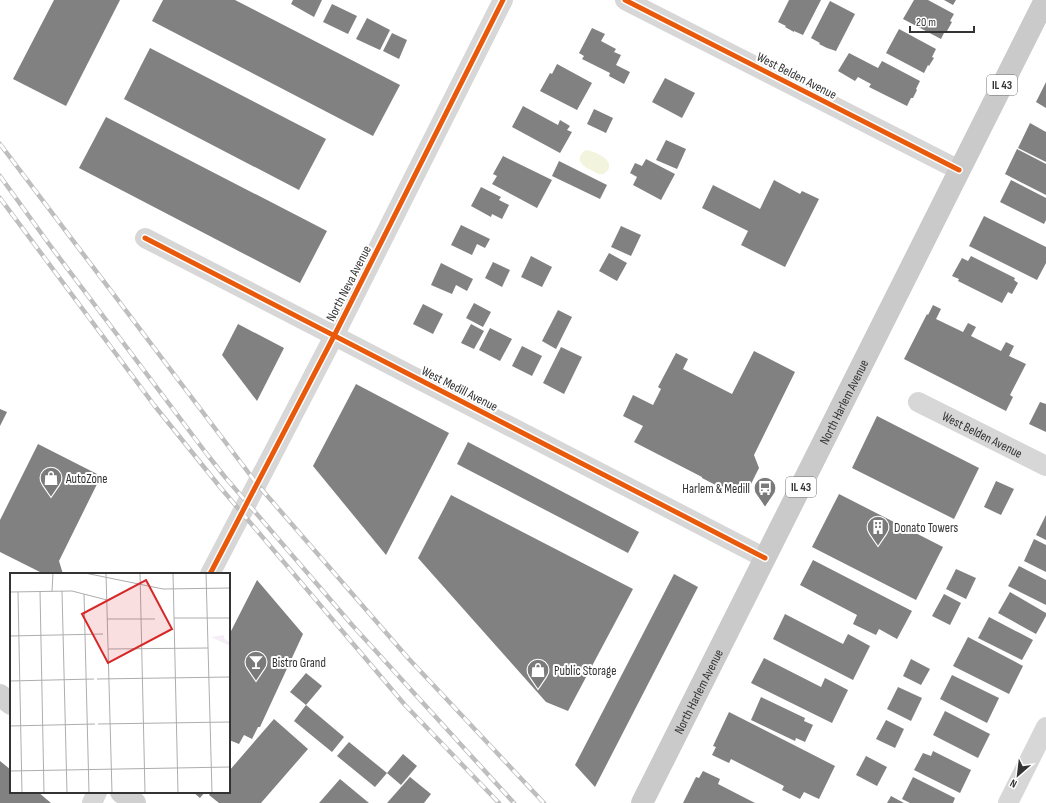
<svg xmlns="http://www.w3.org/2000/svg" width="1046" height="803" font-family="'Sofia Sans Condensed',sans-serif">
	<style>
		.water { fill: #f3f4dd }
		.building { fill: #818181 }
		.lines { fill: none; stroke-linecap: round; stroke-linejoin: round }
		.minor { stroke: #d7d7d7; stroke-width: 20 }
		.secondary { stroke: #d0d0d0; stroke-width: 22 }
		.primary { stroke: #cacaca; stroke-width: 22 }
		.rail-casing { stroke: #bebebe; stroke-width: 4.5 }
		.rail { stroke: #fff; stroke-width: 3; stroke-dasharray: 9; stroke-linecap: butt }
		.cycleway-casing { stroke: #fff; stroke-width: 8 }
		.cycleway { stroke: #e8590c; stroke-width: 5 }
		.labels { text-anchor: middle; stroke-width: 4; stroke-linejoin: round; paint-order: stroke }
		.shield { fill: #fff; stroke: #707070; stroke-width: 1 }
		.shield-label { font-size: 12px; font-weight: bold; fill: #333 }
		.street-label { font-size: 13px; fill: #333; stroke: #fff }
		.poi-label { font-size: 13px; fill: #333; stroke: #fff; text-anchor: start }
		.inset-road { fill: none; stroke: #adadad; stroke-width: 1 }
		.view { fill: #d62828; fill-opacity: 0.15; stroke: #d62828; stroke-width: 2 }
		.inset-edge { fill: none; stroke: #333; stroke-width: 2 }
	</style>
	<rect width="100%" height="100%" fill="#fff"/>
	<path class="water" d="M586,150c7,1 29,9 22,20 -2,2 -3,3 -5,4 -5,1 -8,-2 -12,-4 -3,-1 -6,-3 -8,-5 -6,-5 -3,-12 3,-15z"/>
	<g class="building">
		<path d="M54,0h66l-54,106 -53,-27z"/>
		<path d="M163,0h72l165,85 -27,51 -221,-115z"/>
		<path d="M293,0h29l-8,17 -23,-13z"/>
		<path d="M789,0h32l-18,35 -9,-4v1l-9,-5 1,-1 -8,-4z"/>
		<path d="M914,0h14l26,14 -4,7 2,1 -5,9h-2l-4,8 -38,-20z"/>
		<path d="M944,0h12l-3,5z"/>
		<path d="M830,1l25,13 -19,37 -9,-3 -8,-4 1,-1 -9,-5z"/>
		<path d="M332,4l25,12 -9,18 -25,-12z"/>
		<path d="M367,18l23,12 -10,20 -24,-11z"/>
		<path d="M592,28l13,6 -4,7 15,8 -2,3 7,3 -5,10 14,7 -6,12 -15,-8 1,-3 -28,-14 2,-3 -5,-3z"/>
		<path d="M899,29l37,20 -4,8 2,1 -5,8 -1,-1 -4,8 -38,-20z"/>
		<path d="M392,33l15,7 -8,19 -16,-8z"/>
		<path d="M150,48l176,91 -27,51 -175,-91z"/>
		<path d="M849,53l29,15 4,-7 38,20 -4,8 1,1 -4,8h-2l-4,8 -38,-19 2,-3 -13,-7 -3,4 -17,-10z"/>
		<path d="M557,64l35,19 -15,27 -37,-19 10,-18 2,1z"/>
		<path d="M665,78l30,15 -13,25 -30,-16z"/>
		<path d="M1046,82v26l-10,-6z"/>
		<path d="M523,106l35,19 2,-5 10,6 -3,4 5,2 -12,21 -48,-26z"/>
		<path d="M594,109l19,9 -7,15 -19,-9z"/>
		<path d="M106,117l221,114 -27,52 -221,-115z"/>
		<path d="M1030,123l16,9v30l-28,-14z"/>
		<path d="M666,140l20,9 -9,20 -21,-9z"/>
		<path d="M1017,149l29,15v31l-41,-21z"/>
		<path d="M503,156l49,24 -15,28 -45,-24 5,-8 -4,-2z"/>
		<path d="M646,159l29,15 -14,26 -28,-15 4,-8 -7,-4 5,-10 7,3z"/>
		<path d="M559,161l48,24 -7,14 -48,-23z"/>
		<path d="M774,180l26,14 2,-3 17,8 -34,68 -44,-22 7,-14 -46,-23 11,-23 47,24z"/>
		<path d="M1011,180l35,18v22l-2,4 -44,-22z"/>
		<path d="M481,187l20,10 -2,3 10,5 -7,14 -10,-5 -1,3 -20,-11z"/>
		<path d="M984,216l62,31v16l-9,17 -68,-34z"/>
		<path d="M461,225l29,14 -5,9 -8,-4 -5,11 -21,-10z"/>
		<path d="M621,226l20,9 -10,21 -20,-9z"/>
		<path d="M609,253l18,10 -10,18 -18,-10z"/>
		<path d="M531,256l21,11 -10,20 -21,-10z"/>
		<path d="M971,256l44,22 -1,2 4,3 -6,11 -4,-2 -6,11 -44,-22 1,-2 -7,-3 10,-18 6,3z"/>
		<path d="M493,262l17,8 -8,17 -17,-9z"/>
		<path d="M441,263l32,16 -6,12 -11,-6 -4,9 -21,-9z"/>
		<path d="M474,303l17,9 -8,15 -17,-9z"/>
		<path d="M423,304l20,10 -10,20 -20,-10z"/>
		<path d="M933,305l8,4 -5,10 27,13 5,-9 8,4 -5,9 30,15 5,-9 8,4 -5,10 17,8 -16,31 3,2 -7,14 -102,-52 23,-45 1,1z"/>
		<path d="M558,310l14,7 -16,32 -14,-8z"/>
		<path d="M238,324l46,24 -27,53 -35,-46z"/>
		<path d="M471,324l13,7 -10,18 -13,-6z"/>
		<path d="M490,328l22,11 -12,22 -21,-11z"/>
		<path d="M522,346l20,10 -10,20 -20,-10z"/>
		<path d="M561,347l21,10 -18,37 -21,-11z"/>
		<path d="M754,351l41,21 -41,83 5,13 -11,22 -15,4 -31,-16v-1l-68,-35 9,-16 -20,-10 10,-21 20,10 8,-16 -3,-2 18,-34 12,6 -5,10 49,25z"/>
		<path d="M356,384l93,49 -63,122 -73,-89z"/>
		<path d="M1040,402l6,2v28l-17,-8z"/>
		<path d="M0,409l7,3 -7,14z"/>
		<path d="M877,416l102,52 -25,51 -102,-51z"/>
		<path d="M468,442l171,90 -11,21 -171,-89z"/>
		<path d="M38,444l63,32 -42,85 4,13h-19l-44,-22v-32z"/>
		<path d="M996,481l18,8 -13,26 -17,-8z"/>
		<path d="M839,494l104,53 -27,53 -104,-53z"/>
		<path d="M451,495l182,94 -65,122 -22,-9 -128,-144z"/>
		<path d="M1046,515v25l-10,-5z"/>
		<path d="M1034,539l12,6v27l-22,-11z"/>
		<path d="M813,560l99,51 -15,28 -18,-10 -3,6 -23,-11 4,-9 -57,-30z"/>
		<path d="M1019,566l27,14v25l-38,-19z"/>
		<path d="M956,569l20,9 -10,21 -20,-10z"/>
		<path d="M674,574l24,13 -103,200 -20,-22z"/>
		<path d="M257,580l46,54 -43,93h-2l-6,12 -8,-4 -5,9 -10,-4v-105z"/>
		<path d="M1010,592l36,21v3l-10,18 -38,-21z"/>
		<path d="M944,594l17,9 -11,22 -18,-9z"/>
		<path d="M785,614l58,30 5,-10 22,12 -17,34 -80,-41z"/>
		<path d="M989,617l44,23 -11,20 -44,-22z"/>
		<path d="M968,637l55,29 -14,28 -56,-28z"/>
		<path d="M764,658l57,29 4,-9 23,12 -16,33 -81,-40z"/>
		<path d="M911,659l19,10 -9,16 -18,-9z"/>
		<path d="M306,673l16,13 -16,19 -16,-13z"/>
		<path d="M952,675l47,23 -12,25 -47,-24z"/>
		<path d="M898,687l24,11 -11,23 -24,-12z"/>
		<path d="M761,697l44,21 -1,3 9,4 -8,17 -9,-4 -1,3 -44,-21z"/>
		<path d="M306,705l38,32 -12,15 -38,-31z"/>
		<path d="M945,711l45,23 -12,24 -45,-23z"/>
		<path d="M729,712l106,54 -16,33 -15,-7 -4,7 -18,-9 2,-4 -53,-27 -2,4 -17,-8 4,-8 -3,-1z"/>
		<path d="M274,719l34,30 -47,54h-42l-10,-8 2,-3h18v-21z"/>
		<path d="M886,720l18,9 -9,19 -19,-9z"/>
		<path d="M349,742l38,31 -12,14 -38,-31z"/>
		<path d="M933,751l38,19 -11,23 -46,-23 9,-17 8,3z"/>
		<path d="M403,754l14,12 -16,19 -14,-12z"/>
		<path d="M866,756l21,11 -10,19 -21,-11z"/>
		<path d="M0,761l11,9v22h27l13,11h-51z"/>
		<path d="M703,771l17,8 -2,5 37,19h-72l13,-26 3,1z"/>
		<path d="M410,777l21,17 -7,9h-37z"/>
		<path d="M913,777l42,21 -2,5h-43l-8,-4z"/>
		<path d="M340,779l29,24h-50z"/>
		<path d="M193,792h12l-5,6z"/>
		<path d="M891,796l13,7h-17z"/>
	</g>
	<g class="lines">
		<g class="minor">
			<path d="M625,0l334,170"/>
			<path d="M145,238l620,320"/>
			<path id="s1" d="M918,402l128,64"/>
			<path d="M210,574l124,-238 169,-336"/>
			<path d="M92,803l5,-11"/>
			<path d="M1008,803l38,-76"/>
		</g>
		<g class="secondary">
			<path d="M0,695l11,9"/>
			<path d="M121,792l14,11"/>
		</g>
		<path class="primary" id="s2" d="M642,803l403,-803"/>
		<g class="rail-casing">
			<g id="rail">
				<path d="M0,144l257,340 151,174 136,145"/>
				<path d="M0,176l49,68 157,209 19,24 128,149 161,177"/>
				<path d="M0,198l154,207 66,82 185,218 94,98"/>
			</g>
		</g>
		<use href="#rail" class="rail"/>
		<g class="cycleway-casing">
			<g id="cycleway">
				<path d="M625,0l334,170"/>
				<path d="M145,238l620,320"/>
				<path d="M210,574l124,-238 169,-336"/>
			</g>
		</g>
		<use href="#cycleway" class="cycleway"/>
	</g>
	<defs>
		<g id="shop-pin" transform="scale(1.15)"><path d="M0 17L-7.5 6A9.5 9.5 0 1 1 7.5 6Z" fill="#7a7a7a" stroke="#fff"/><path d="M-5-2.5h2.3a2.7 3.5 0 0 1 5.4 0H5L5.5 6h-11ZM-1.5-2.5h3a1.5 2.3 0 0 0-3 0Z" fill="#fff"/></g>
		<g id="bus-pin" transform="scale(1.15)"><path d="M0 17L-7.5 6A9.5 9.5 0 1 1 7.5 6Z" fill="#7a7a7a" stroke="#fff"/><path d="M-5-6H5V4H4V6H2V4H-2V6H-4V4H-5ZM-3.5-4V0h7V-4ZM-3.5 1.2v1.5H-2V1.2ZM2 1.2v1.5H3.5V1.2Z" fill="#fff"/></g>
		<g id="building-pin" transform="scale(1.15)"><path d="M0 17L-7.5 6A9.5 9.5 0 1 1 7.5 6Z" fill="#7a7a7a" stroke="#fff"/><path d="M-4-6H4V6H1V3H-1V6H-4ZM-2.5-4.3h1.7v1.8h-1.7ZM.8-4.3h1.7v1.8H.8ZM-2.5-1h1.7V.8h-1.7ZM.8-1h1.7V.8H.8Z" fill="#fff"/></g>
		<g id="bar-pin" transform="scale(1.15)"><path d="M0 17L-7.5 6A9.5 9.5 0 1 1 7.5 6Z" fill="#7a7a7a" stroke="#fff"/><path d="M-6-5H6L.8 .8V4.5H3.5V6h-7V4.5H-.8V.8Z" fill="#fff"/></g>
	</defs>
	<g fill-rule="evenodd">
		<use href="#shop-pin" x="51" y="478"/>
		<use href="#bus-pin" x="765" y="488"/>
		<use href="#building-pin" x="878" y="527"/>
		<use href="#bar-pin" x="256" y="662"/>
		<use href="#shop-pin" x="538" y="670"/>
	</g>
	<g class="labels">
		<g class="shield">
			<rect x="987" y="75" width="30" height="20" rx="3"/>
			<rect x="786" y="477" width="30" height="20" rx="3"/>
		</g>
		<g class="shield-label">
			<text x="1002" y="89">IL 43</text>
			<text x="801" y="491">IL 43</text>
		</g>
		<g class="street-label">
			<text transform="translate(797 75) rotate(27)" y="5">West Belden Avenue</text>
			<text transform="translate(348 283) rotate(-63)" y="5">North Neva Avenue</text>
			<text transform="translate(460 388) rotate(27)" y="5">West Medill Avenue</text>
			<text dy="5" stroke="none"><textPath href="#s2" startOffset="449">North Harlem Avenue</textPath></text>
			<text dy="5" stroke="none"><textPath href="#s1" startOffset="72">West Belden Avenue</textPath></text>
			<text dy="5" stroke="none"><textPath href="#s2" startOffset="125">North Harlem Avenue</textPath></text>
		</g>
		<g class="poi-label">
			<text x="66" y="483">AutoZone</text>
			<text x="750" y="493" text-anchor="end">Harlem &amp; Medill</text>
			<text x="894" y="532">Donato Towers</text>
			<text x="272" y="667">Bistro Grand</text>
			<text x="554" y="675">Public Storage</text>
		</g>
	</g>
	<g transform="translate(10 573)">
		<rect width="220" height="220" fill="#fff"/>
		<path d="M214,62v4l6,3v4l-19,-9z" fill="#f6eef6"/>
		<path class="inset-road" d="M75,0l78,16 67,-1M96,0l6,220M130,0l5,220M163,0l5,220M196,0l6,220M30,18l4,202M42,18l1,-18M52,18l5,202M0,19l62,-1 35,9M8,19l4,201M74,21l5,199M164,45h56M97,46h48M0,63l93,-2M98,76l100,-1M87,106l133,-2M0,108l84,-2M88,151l132,-2M0,153l85,-2M0,198l220,-4"/>
		<path class="view" d="M136,7l26,49 -64,34 -26,-49z"/>
		<rect width="220" height="220" class="inset-edge"/>
	</g>
	<g transform="translate(1018 775) rotate(208)" stroke="#ffffff" stroke-width="3" paint-order="stroke">
	<path d="M0-3L7 15L0 10L-7 15Z" fill="#333333"/>
	<text y="-6" font-size="11" font-weight="bold" text-anchor="middle" fill="#333333">N</text>
	</g>
	<path d="M910 26v6h64v-6" fill="none" stroke="#333333" stroke-width="2"/>
	<text x="916" y="26" font-size="12" fill="#333333" stroke="#ffffff" stroke-width="3" paint-order="stroke">20 m</text>
</svg>
